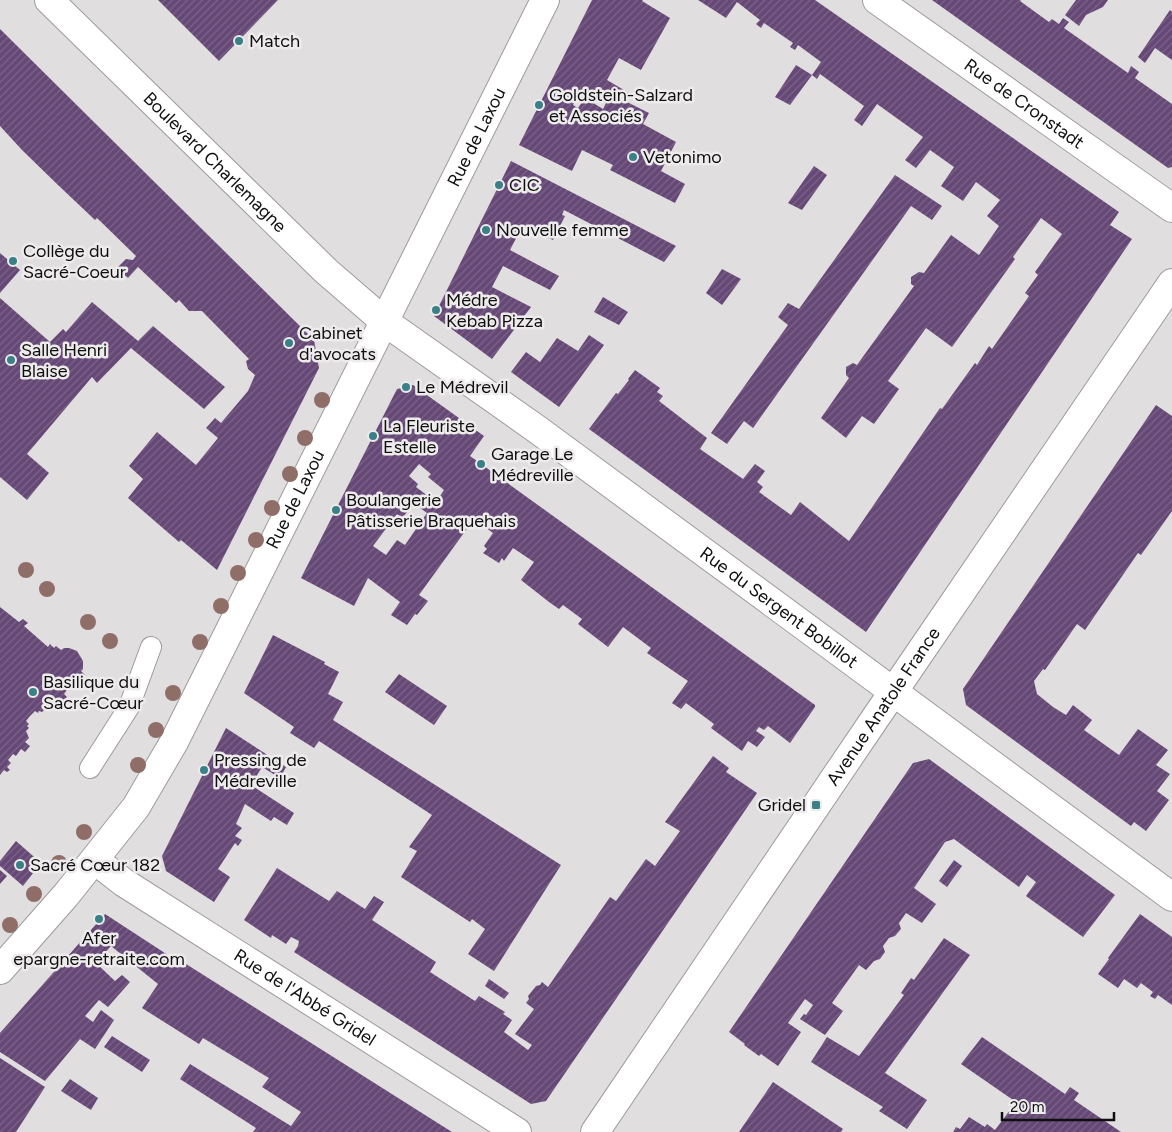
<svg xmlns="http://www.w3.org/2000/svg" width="1172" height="1132" font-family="Figtree,sans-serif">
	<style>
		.building { fill: url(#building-hatch); fill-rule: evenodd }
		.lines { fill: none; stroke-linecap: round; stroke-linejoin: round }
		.lane-casing { stroke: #9d9b9c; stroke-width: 22 }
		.street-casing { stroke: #9d9b9c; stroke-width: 30 }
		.secondary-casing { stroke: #9d9b9c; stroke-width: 30 }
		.lane { stroke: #fff; stroke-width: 20 }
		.street { stroke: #fff; stroke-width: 28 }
		.secondary { stroke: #fff; stroke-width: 28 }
		.tree { fill: #906e68 }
		.poi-dot { fill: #398187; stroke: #eeebed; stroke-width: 2 }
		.labels { text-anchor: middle; stroke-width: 5; stroke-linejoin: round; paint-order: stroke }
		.poi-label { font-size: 18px; fill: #100f10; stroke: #eeebed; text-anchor: start }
		.street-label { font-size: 18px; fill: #100f10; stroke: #eeebed }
	</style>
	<defs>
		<pattern id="building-hatch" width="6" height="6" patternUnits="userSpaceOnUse" patternTransform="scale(1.25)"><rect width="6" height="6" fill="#664877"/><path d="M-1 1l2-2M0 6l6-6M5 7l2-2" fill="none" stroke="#7a6487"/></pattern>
	</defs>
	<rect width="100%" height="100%" fill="#e1dee0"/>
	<g class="building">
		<path d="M158,0h120l-59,61z"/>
		<path d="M592,0h51l-1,1 28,17 -29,52 -22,-12 -12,22 22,13 -6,7 26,13 -6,11 33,18 -15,29 24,13 -10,19 -65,-33 3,-5 -31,-15 -10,21 -53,-26zM581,90l25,13 -3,6 -18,-11 -7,10 -5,-3z"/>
		<path d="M698,0h117l304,212 -9,13 22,14 -266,393 -277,-203 27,-36 2,1 11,-14 -1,-1 7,-9 25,18 -3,4 6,4 -4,5 48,37 -7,11 43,30 12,-15 10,7 -8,11 6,5 -4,5 32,23 9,-13 49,39 91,-133 2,1 33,-46 2,2 12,-19 3,3 37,-53 -4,-3 13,-18 -3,-3 27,-38 -21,-16 -28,39 2,2 -63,88 -26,-19 -38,53 11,8 -25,35 -12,-8 -16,22 -25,-20 28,-40 -3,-3v-8l7,-4 4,2 57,-79 -3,-2v-7l8,-5 5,1 27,-38 28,20 20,-29 -12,-10 13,-16 -24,-18 -13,19 -22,-15 13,-19 -24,-17 -14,18 -11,-8 18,-23 -46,-33 -15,22 -8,-6 10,-14 -44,-32 -3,5 -5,-4 -22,30 -15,-8 21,-32 16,10 9,-13 -23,-17 -3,5 -5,-3 3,-4 -29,-20 -3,5 -5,-4 4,-4 -23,-18 -11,16z"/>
		<path d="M932,0h89l-1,1 29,21 3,-3 7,5 4,-6 6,4 -5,6 64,45 3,-7 8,6 -4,6 37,26v63l-4,1z"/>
		<path d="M1076,0h32l-5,7 -17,8 -7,11 -14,-11z"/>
		<path d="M1170,10l2,2v48l-17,-12 -10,15 -7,-6z"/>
		<path d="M0,29l314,311 5,28 -102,202 -36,-30 -2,2 -51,-44 15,-19 -14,-13 28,-34 39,33 22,-27 -12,-10 9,-10 6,5 27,-32 7,-16 -7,-6 -2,-8 3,-2 -47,-48h-13l-10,-11 -3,3 -38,-36 -10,11 -11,-10 9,-9 7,1 3,-4 -39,-38 -2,2 -37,-35 -36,-35 -22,-24z"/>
		<path d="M511,161l165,85 -12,16 -100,-52 -2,5 3,1 -12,24 -30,-15 -13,25 49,26 -9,14 -47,-24 -11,21 39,20 -39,52 -58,-43z"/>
		<path d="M814,166l13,9 -25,35 -14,-7z"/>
		<path d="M895,175l47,31 -10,14 -21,-14 -158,222 -9,-7 -17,23 -16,-11 77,-108 -10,-8 10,-14 11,6z"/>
		<path d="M0,253l20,17 -20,23z"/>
		<path d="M722,269l19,10 -19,26 -16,-12z"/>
		<path d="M603,297l25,15 -9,13 -25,-13z"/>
		<path d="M0,298l50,44 13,-13 3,3 26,-30 46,39 15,-15 72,61 -21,22 -73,-61 -34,35 -5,-6 -65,77 22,19 -22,27 -27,-23z"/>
		<path d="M589,335l15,10 -45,62 -48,-35 15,-20 14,10 17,-24 21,13z"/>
		<path d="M413,385l71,51 -14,20 345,249v2l-25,36 -22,-17 -4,4 -5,-3 -3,4 9,6 -8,10 -9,-6 -6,10 -31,-23 3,-4 -28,-21 -5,6 -9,-6 16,-22 -41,-28 4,-5 -28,-21 -15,20 -30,-23 4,-5 -19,-14 -4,4 -10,-7 -28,-22 13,-18 -21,-14 -9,13 -2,-3 -3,5 -16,-10 4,-4 -3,-3 9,-13 -19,-14 -55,76 9,6 -11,14 -2,-1 -8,11 -16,-10 9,-13 -32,-24 -14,28 -53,-28 96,-189zM419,464l12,10 -3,3 16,13 -8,12 -20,-15 2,-3 -9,-8zM408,499l19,14 -22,32 -8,-5 -11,15 -13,-9 24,-32 5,4 6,-7 -6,-5z"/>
		<path d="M1156,405l16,11v95l-31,44 -3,-2 -53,77 -8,-6 -32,46 -2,-1 -9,12 3,13 16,13 13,8 7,-10 19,15 -8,10 35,25 19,-26 30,21 -12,15 14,9 -13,17 12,9 -23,31 -12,-9 -3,4 -165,-121 -3,-16z"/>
		<path d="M0,607l19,15 4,-3 5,4 -4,3 24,21 2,-3 4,4 2,-2 5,4 3,-2h5l8,3 6,10v8l-2,2 4,4 -2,1 4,3 -5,6 -3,-3 -6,7 -3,-3 -6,8 3,3 -5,6 2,2 -3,5 -4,-2 -1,2 -3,-2 -3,3 -6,-1 -2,2 -3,-1 -1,2 -3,-2 -5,5 -4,5 3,3 -2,2 2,2 -3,3 3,7 -4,4 5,4 -5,6 -4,-3 -5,7 -3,-2 -5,6 3,3 -4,4 3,3 -3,2 -3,-2 -4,5z"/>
		<path d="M273,635l52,27 -1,2 15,8 -11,22 15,8 -10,18 228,145 -67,106 -26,-17 17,-25 -13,-10 -2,3 -69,-45 16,-26 -8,-4 23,-32 -113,-74 -5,7 -24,-15 4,-6 -50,-34z"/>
		<path d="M399,674l48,32 -13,19 -49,-33z"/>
		<path d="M226,728l60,39 -6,11 -18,-11 -11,18 43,28 -7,12 -13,-8 -3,4 -26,-17 -9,20 6,4 -7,8 7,4 -4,6 -3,-3 -17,26 12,8 -16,25 -48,-31 -4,-15z"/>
		<path d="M713,756l16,12 -3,4 31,21 -211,308 -15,3 -237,-152 4,-6 1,-5 -8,-4 -5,7 -14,-9 -1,3 -27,-18 33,-52 52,33 8,-10 28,18 9,-13 10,6 -12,18 64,42 -6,10 45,29 4,-5 26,16 -2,2 9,6 -8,12 24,18 4,-5 -17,-11 19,-25 -8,-6 3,-4 -1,-3 8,-10 4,-1 2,-3 6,5 62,-90 6,4 30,-42 9,7 25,-35 -15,-9z"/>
		<path d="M929,759l186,136 -32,42 -57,-41 10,-14 -9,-7 -8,12 -65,-48 -9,3 -31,46 22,16 -14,19 -16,-10 -7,10 2,6 -6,7 -6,2 -6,8 2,6 -5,7 -6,2 -8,9 -7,-5 -27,38 11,8 -18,24 -25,-16 4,-5 2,1 7,-10 -8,-6 -17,24 13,9 -23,34 -17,-12 -2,2 -15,-11 1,-1 -16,-12 184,-269z"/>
		<path d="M16,841l25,22 -18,23 -23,-20v-5z"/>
		<path d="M954,860l8,6 -15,21 -8,-6z"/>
		<path d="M0,870l7,6 -7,8z"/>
		<path d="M105,914l69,45 1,-2 277,175h-199l3,-4 -76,-49 10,-15 101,62 10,-14 -39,-25 7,-9 -66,-40 -4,6 -57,-36 16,-24 -47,-38 -15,17 19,18 7,-6 8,7 -22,25 -9,-7 -14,16 8,6 8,-12 13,10 -19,29 -15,-10 -35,42 -45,-29v-19z"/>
		<path d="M1140,914l32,23v68l-14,-10 -3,4 -5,-3 3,-4 -12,-9 -4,5 -13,-9 -6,9 -20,-14 11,-15 -1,-1z"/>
		<path d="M944,938l26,17 -85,118 42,27 -20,29 -28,-18 4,-4 -72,-45 16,-25 32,19 45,-61 -3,-2 10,-15 3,2z"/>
		<path d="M489,979l20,14 -5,6 -19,-13z"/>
		<path d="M112,1036l38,24 -8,12 -38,-25z"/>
		<path d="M982,1037l83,57 5,-7 9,6 -5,7 47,32h-168l3,-5 4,2 9,-12 16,10 2,-3 8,6 21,-28 -55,-38z"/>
		<path d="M0,1058l45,29 -29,45h-16z"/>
		<path d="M70,1079l28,19 -7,12 -30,-19z"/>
		<path d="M773,1082l70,47 -2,3h-102z"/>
	</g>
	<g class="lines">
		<g class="lane-casing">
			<path id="lane" d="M90,768l39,-61 22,-60"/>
		</g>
		<g class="street-casing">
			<g id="street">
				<path id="s1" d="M49,0l277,271 59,51 153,108 634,467"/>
				<path id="s2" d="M877,0l295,208"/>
				<path id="s3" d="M95,860l28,22 394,250"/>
			</g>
		</g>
		<g class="secondary-casing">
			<g id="secondary">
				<path id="s4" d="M0,970l66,-75 70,-88 38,-65 371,-742"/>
				<path id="s5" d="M595,1132l279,-412 298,-437"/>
			</g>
		</g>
		<use href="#lane" class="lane"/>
		<use href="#street" class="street"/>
		<use href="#secondary" class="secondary"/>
	</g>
	<g class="tree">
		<circle cx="322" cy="400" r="8"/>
		<circle cx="305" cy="438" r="8"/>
		<circle cx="290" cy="474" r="8"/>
		<circle cx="272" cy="508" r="8"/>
		<circle cx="256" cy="540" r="8"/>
		<circle cx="26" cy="570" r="8"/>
		<circle cx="238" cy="573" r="8"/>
		<circle cx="47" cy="589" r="8"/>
		<circle cx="221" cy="606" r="8"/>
		<circle cx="88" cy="622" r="8"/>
		<circle cx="110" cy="641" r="8"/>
		<circle cx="200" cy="642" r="8"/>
		<circle cx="173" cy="693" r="8"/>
		<circle cx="156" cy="730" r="8"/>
		<circle cx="138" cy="765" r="8"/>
		<circle cx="84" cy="832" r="8"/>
		<circle cx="59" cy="863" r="8"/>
		<circle cx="34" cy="894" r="8"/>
		<circle cx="10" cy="925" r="8"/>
	</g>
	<g class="poi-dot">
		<circle cx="239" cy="41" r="5"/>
		<circle cx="539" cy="105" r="5"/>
		<circle cx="633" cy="157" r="5"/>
		<circle cx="499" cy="185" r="5"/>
		<circle cx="486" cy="230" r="5"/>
		<circle cx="13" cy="261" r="5"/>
		<circle cx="436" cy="310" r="5"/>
		<circle cx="289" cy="343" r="5"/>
		<circle cx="11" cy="360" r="5"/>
		<circle cx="406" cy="387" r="5"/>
		<circle cx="373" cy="436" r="5"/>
		<circle cx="481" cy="464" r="5"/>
		<circle cx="336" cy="510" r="5"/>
		<circle cx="33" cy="692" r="5"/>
		<circle cx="204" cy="770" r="5"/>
		<rect x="811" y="800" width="10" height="10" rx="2.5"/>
		<circle cx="20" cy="865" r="5"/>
		<circle cx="99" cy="919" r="5"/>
	</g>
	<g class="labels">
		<g class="poi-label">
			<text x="249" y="47">Match</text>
			<text x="549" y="101">Goldstein-Salzard<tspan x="549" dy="21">et Associés</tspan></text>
			<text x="643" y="163">Vetonimo</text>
			<text x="509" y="191">CIC</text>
			<text x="496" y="236">Nouvelle femme</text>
			<text x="23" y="257">Collège du<tspan x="23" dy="21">Sacré-Coeur</tspan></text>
			<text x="446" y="306">Médre<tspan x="446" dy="21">Kebab Pizza</tspan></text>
			<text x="299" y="339">Cabinet<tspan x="299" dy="21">d'avocats</tspan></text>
			<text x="21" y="356">Salle Henri<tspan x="21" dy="21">Blaise</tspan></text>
			<text x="416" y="393">Le Médrevil</text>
			<text x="383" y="432">La Fleuriste<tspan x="383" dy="21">Estelle</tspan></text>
			<text x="491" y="460">Garage Le<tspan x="491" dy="21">Médreville</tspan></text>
			<text x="346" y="506">Boulangerie<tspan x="346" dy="21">Pâtisserie Braquehais</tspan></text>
			<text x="43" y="688">Basilique du<tspan x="43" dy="21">Sacré-Cœur</tspan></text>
			<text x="214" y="766">Pressing de<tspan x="214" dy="21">Médreville</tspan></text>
			<text x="806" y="811" text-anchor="end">Gridel</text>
			<text x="30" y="871">Sacré Cœur 182</text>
			<text x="99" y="944" text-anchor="middle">Afer<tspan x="99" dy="21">epargne-retraite.com</tspan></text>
		</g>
		<g class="street-label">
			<text dy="6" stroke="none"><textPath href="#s2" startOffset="180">Rue de Cronstadt</textPath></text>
			<text dy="6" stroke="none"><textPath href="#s4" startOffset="964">Rue de Laxou</textPath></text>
			<text dy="6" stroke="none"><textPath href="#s1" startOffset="232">Boulevard Charlemagne</textPath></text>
			<text dy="6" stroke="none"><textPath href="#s4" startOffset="559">Rue de Laxou</textPath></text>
			<text dy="6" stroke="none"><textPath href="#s1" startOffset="952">Rue du Sergent Bobillot</textPath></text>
			<text dy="6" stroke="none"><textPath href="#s5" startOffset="514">Avenue Anatole France</textPath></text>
			<text dy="6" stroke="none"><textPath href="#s3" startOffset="251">Rue de l'Abbé Gridel</textPath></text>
		</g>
	</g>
	<path d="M1002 1112v8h112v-8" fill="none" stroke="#100f10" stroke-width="2.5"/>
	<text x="1010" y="1112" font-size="15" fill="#100f10" stroke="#eeebed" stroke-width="4" paint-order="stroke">20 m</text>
</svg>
